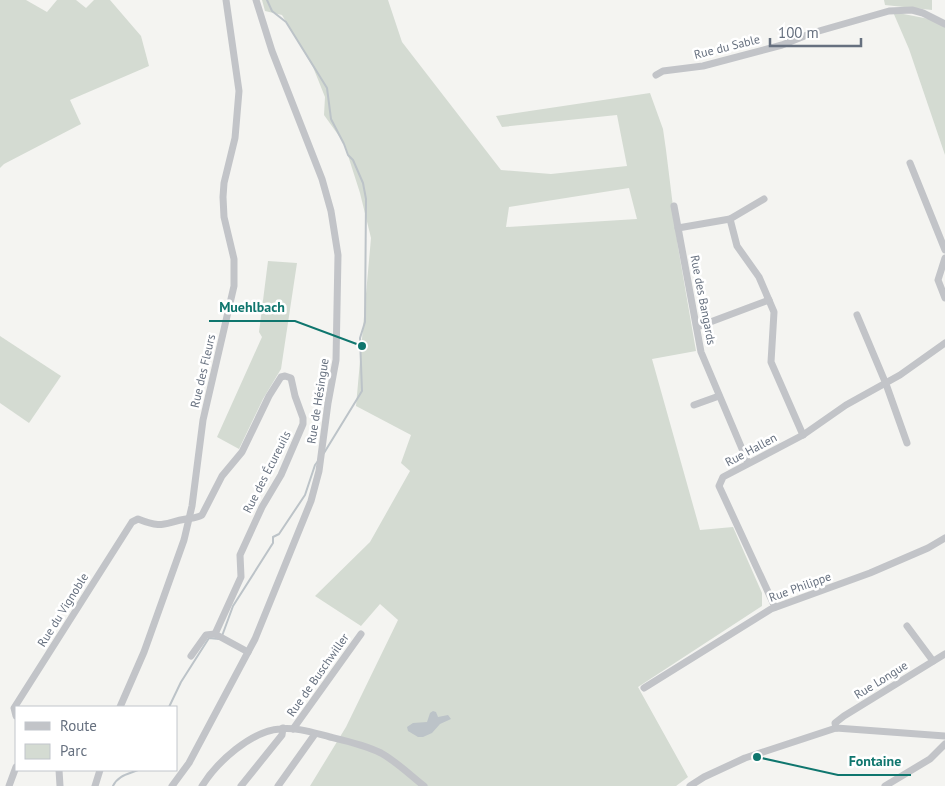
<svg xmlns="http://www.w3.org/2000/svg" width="945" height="786" font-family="'PT Sans',sans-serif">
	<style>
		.green { fill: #d4dbd2; fill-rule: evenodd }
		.water { fill: #bcc3c8 }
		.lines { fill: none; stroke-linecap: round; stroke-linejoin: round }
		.stream { stroke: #bcc3c8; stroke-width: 2 }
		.minor { stroke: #c2c4c8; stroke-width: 7 }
		.labels { text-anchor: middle; stroke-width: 5; stroke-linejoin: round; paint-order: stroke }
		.street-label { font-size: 12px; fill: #66707f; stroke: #fff }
		.leader { fill: none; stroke: #0f766e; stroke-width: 2 }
		.callout-dot { fill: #0f766e; stroke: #fff; stroke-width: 2 }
		.callout-label { font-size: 14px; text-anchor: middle; font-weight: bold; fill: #0f766e; stroke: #fff; stroke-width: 5; stroke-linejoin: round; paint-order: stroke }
	</style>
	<rect width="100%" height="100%" fill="#f4f4f1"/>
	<g class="green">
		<path d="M0,0h26l21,12 10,-12h19l10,8 8,-8h16l31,36 8,30 -79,34 11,24 -77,40 -4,4z"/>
		<path d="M262,0h126l14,42 99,128 50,4 76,-8 -10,-51 -115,12 -6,-11 154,-23 13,36 3,21 12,97 18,104 -44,8 48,171 33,-3 29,66v13l-124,81 50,90 -12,9h-366l36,-59 52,-107 -18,-16 -19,22 -46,-30 55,-54 40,-71 -9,-8 10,-28 -55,-29 15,-168 -11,-45 -16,-50 -20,-28 1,-18 -12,-30 -31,-52 -17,-4zM629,188l8,31 -131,8 3,-20z"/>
		<path d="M884,0h48v10l-47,-5z"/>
		<path d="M893,12l52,10v133l-36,-106z"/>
		<path d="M268,261l29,2 -16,106 -18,30 -24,50 -22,-12 45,-100 -3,-5z"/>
		<path d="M0,336l61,40 -32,47 -29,-20z"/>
	</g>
	<path class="water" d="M433,711l3,1 2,5 10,-2 3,4 -11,5 -8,9 -9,4h-5l-10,-6 -1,-4 6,-4 14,-1 3,-9z"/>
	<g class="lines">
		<g class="stream">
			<path d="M267,0l5,11 14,11 41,66 4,31 13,25 4,11 5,5 10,23 3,16 -1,123 -5,16 2,53 -38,62"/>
			<path d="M222,636l11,-30 40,-63v-6l6,-3 26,-39 10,-30 3,-4"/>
			<path d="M169,707l12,-25 28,-44 10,1"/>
			<path d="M113,786c5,-11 16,-12 25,-16"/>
		</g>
		<g class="minor">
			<path d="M656,75l7,-4 40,-5 79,-21 30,-12 77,-22 23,-1 11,3 22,11"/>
			<path d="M910,163l35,87"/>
			<path d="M674,206l27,146 47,111"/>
			<path d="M730,219l7,27 22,31 15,35 -3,50 32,73"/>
			<path d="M678,228l52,-9 34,-20"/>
			<path d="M945,258l-7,22 7,18"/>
			<path d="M857,315l29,69 21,59"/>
			<path d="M697,327l72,-27"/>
			<path d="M694,405l25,-9"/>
			<path d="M775,607l-56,-121 4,-9 80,-42 43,-30 54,-30 45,-32"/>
			<path d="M907,626l26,35"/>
			<path d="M191,656l15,-21 9,-1"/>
			<path d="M644,688l127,-79 99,-36 58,-25 17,-10"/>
			<path d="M120,707l24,-55 40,-112 8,-34 11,-86 31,-134v-27l-10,-42 -1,-20 1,-14 11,-45 4,-47 -13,-91"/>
			<path d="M16,716l-2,-8 118,-186 6,-3c25,10 25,4 48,0 6,-1 11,-1 16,-4l20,-39 20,-24 27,-56 12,-19 4,-1 6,2 4,18 8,22v6l-22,51 -19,32 -22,48 1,22 -26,57 33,18"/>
			<path d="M836,728l-1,-5 9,-7 101,-62"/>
			<path d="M293,729l68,-95"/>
			<path d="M59,770l1,16"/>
			<path d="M9,786l7,-19"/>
			<path d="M95,786l5,-16"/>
			<path d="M172,786l17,-23 66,-124 56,-138 8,-30 9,-68 8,-43 2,-105 -7,-44 -9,-32 -50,-128 -16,-51"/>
			<path d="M202,786c15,-24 49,-55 78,-57 17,-2 34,4 50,8 17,4 35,8 51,16 16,9 29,22 43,33"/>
			<path d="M241,786l41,-51 1,-7"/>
			<path d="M278,786l37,-52"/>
			<path d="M690,786l14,-9 41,-19 91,-30 109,8"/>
			<path d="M885,786l45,-27 15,-15"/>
		</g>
	</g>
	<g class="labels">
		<g class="street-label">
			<text transform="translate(727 47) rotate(-14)" y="4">Rue du Sable</text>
			<text transform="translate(703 300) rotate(79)" y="4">Rue des Bangards</text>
			<text transform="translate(203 371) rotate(-77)" y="4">Rue des Fleurs</text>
			<text transform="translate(318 401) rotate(-81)" y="4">Rue de Hésingue</text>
			<text transform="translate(751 450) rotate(-28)" y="4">Rue Hallen</text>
			<text transform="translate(267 472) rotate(-63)" y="4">Rue des Écureuils</text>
			<text transform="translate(800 587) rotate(-20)" y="4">Rue Philippe</text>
			<text transform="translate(63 610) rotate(-58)" y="4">Rue du Vignoble</text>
			<text transform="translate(318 675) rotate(-55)" y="4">Rue de Buschwiller</text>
			<text transform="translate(881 680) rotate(-32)" y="4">Rue Longue</text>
		</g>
	</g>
	<path class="leader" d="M362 346L295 321H209M757 757L838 775H911"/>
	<g class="callout-dot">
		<circle cx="362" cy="346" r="5"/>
		<circle cx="757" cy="757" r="5"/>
	</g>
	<g class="callout-label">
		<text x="252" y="312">Muehlbach</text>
		<text x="875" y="766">Fontaine</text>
	</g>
	<rect x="15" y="706" width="162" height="65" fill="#ffffff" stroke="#c2c6cc"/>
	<rect x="25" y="722" width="25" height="8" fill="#c2c4c8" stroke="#c2c6cc"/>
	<text x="60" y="731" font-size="15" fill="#66707f">Route</text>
	<rect x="25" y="744" width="25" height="15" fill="#d4dbd2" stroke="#c2c6cc"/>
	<text x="60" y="756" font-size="15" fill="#66707f">Parc</text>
	<path d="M770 38v8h91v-8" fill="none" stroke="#66707f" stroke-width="2.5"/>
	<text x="778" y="38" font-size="15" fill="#66707f" stroke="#ffffff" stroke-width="4" paint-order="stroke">100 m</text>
</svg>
